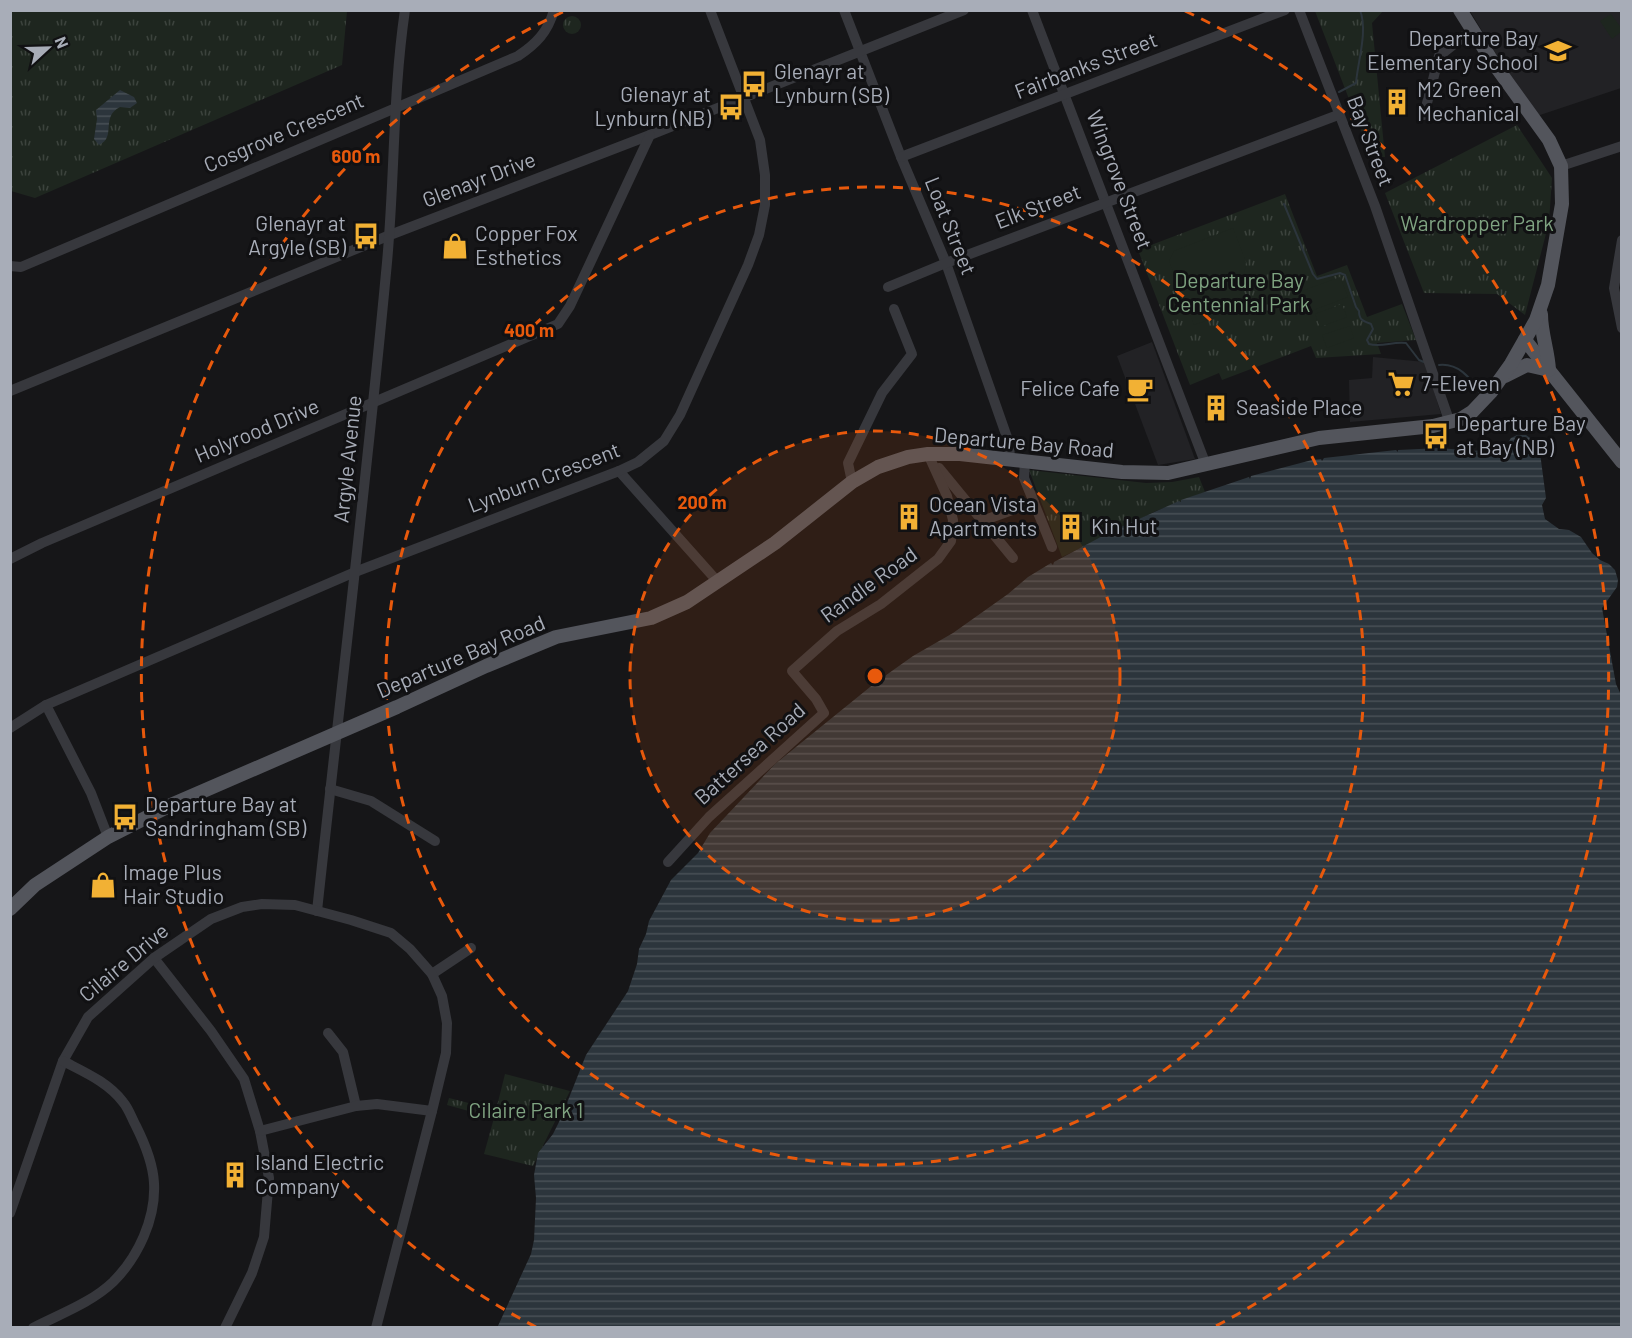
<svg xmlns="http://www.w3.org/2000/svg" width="1632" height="1338" font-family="Barlow,sans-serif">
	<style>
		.built { fill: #222225 }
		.grass { fill: url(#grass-tufts) }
		.garden { fill: #1e261f }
		.water { fill: url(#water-rules) }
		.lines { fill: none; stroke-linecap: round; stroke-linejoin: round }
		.stream { stroke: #2c353c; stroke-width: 2 }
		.minor { stroke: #37383d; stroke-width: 10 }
		.major { stroke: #53555c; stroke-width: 14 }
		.ring { fill: none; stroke: #e8590c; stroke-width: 3; stroke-dasharray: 10 8 }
		.labels { text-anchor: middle; stroke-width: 6; stroke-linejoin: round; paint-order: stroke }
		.poi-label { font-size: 21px; fill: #a8adb8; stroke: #111113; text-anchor: start }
		.street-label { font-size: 21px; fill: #a8adb8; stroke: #111113 }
		.park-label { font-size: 21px; fill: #7fa381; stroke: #111113 }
		.centre { fill: #e8590c; stroke: #111113; stroke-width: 3 }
		.ring-label { font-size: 18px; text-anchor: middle; font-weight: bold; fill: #e8590c; stroke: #111113; stroke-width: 6; stroke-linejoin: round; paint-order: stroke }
	</style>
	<defs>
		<pattern id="grass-tufts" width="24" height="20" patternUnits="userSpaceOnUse" patternTransform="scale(1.5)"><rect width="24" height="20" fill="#1e261f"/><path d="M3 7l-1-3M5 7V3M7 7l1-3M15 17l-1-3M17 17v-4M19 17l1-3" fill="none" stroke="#3c433d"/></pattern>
		<pattern id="water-rules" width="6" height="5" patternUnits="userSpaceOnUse" patternTransform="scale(1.5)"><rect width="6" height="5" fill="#2c353c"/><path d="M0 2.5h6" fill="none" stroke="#485056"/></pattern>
	</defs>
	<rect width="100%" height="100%" fill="#161618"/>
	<g class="built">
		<path d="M1470,11h151v77l-87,29z"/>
		<path d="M1152,342l43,117 -37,6 -41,-109z"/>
		<path d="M1373,357l52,5 16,52 -91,8 -1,-42 23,-2z"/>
	</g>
	<g class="grass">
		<path d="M10,11h337l-5,54 -307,133 -24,-7z"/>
		<path d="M1315,11h68l-11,12 13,134 -14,-1z"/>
		<circle cx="572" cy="25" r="9"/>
		<path d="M1517,125l35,53 -3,44 -24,93 -28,-21 -73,-1 -39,-100z"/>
		<path d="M1285,194l32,82 30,-11 20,52 35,-13 14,36 -39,3 4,11 -65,4 -5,-12 -89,34 -3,-7 -29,12 -52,-135z"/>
		<path d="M1029,470l117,13 26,-1 27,-5 6,15 -49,19 -94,46z"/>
		<path d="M505,1074l65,17 -37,75 -49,-12 10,-36 -47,-13 2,-7 47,12z"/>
	</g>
	<g class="garden">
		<path d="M1611,14l11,15 -1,3 -9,7 -12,-18z"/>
		<path d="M1233,228l13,34 -4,28 -10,17 -16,10 -22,8 -25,-64 5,-10z"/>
		<path d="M1340,277l8,20 -42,16 -7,-21z"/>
		<path d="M1342,304l5,13 -27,10 -5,-13z"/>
		<path d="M1350,326l4,12 -27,10 -5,-13z"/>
	</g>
	<g class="water">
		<path d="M120,90l14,7 3,6 -7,5 -10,-1c-20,10 -3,30 -21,38l-5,-6 3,-20 -1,-9z"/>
		<path d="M1517,435h9l7,5 7,13 6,45 -4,7 3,14 14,10 10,1 12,7 11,16 8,7 9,4 6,6 3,10 -1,7 -15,21 14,76 6,13 -1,630 -1124,1 34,-74 3,-14 2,-42 -2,-23 4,-22 15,-19 8,-16 25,-63 42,-64 9,-27 2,-15 7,-15 3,-13 22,-41 27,-27 12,-20 65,-69 100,-81 38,-27 40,-23 55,-39 20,-17 23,-14 2,2 1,-3 56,-30 2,2v-3l67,-30 2,1v-2l68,-23 1,2 1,-3 61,-16 9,-1 1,2 2,-3 72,-8 2,2v-2l42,-2 33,3 26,-3 8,-4 4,-6z"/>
	</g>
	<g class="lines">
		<g class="stream">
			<path d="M1339,92l17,-9c2,-23 12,-52 4,-73"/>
			<path d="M1284,204l29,70 4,5 23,-6 5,2 11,32 3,4c0,9 4,10 12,13l2,5 -6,11 2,4c12,4 24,-3 37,-1l13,17 5,2"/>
			<path d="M1439,365c19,-2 31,12 40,27"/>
		</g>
		<g class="minor">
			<path d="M844,10l57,147 45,106 63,180 1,16"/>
			<path d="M1032,10l174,455"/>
			<path d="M1299,10l76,196 75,217"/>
			<path d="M1424,115l15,-59 33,-26"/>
			<path d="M901,157l384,-147"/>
			<path d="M1561,166l61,-20"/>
			<path d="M1622,240l-8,48 8,40"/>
			<path d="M10,266l11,1 497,-211c18,-12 30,-24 36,-46"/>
			<path d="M888,287l58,-24 392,-148"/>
			<path d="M10,391l380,-156 260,-100 314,-125"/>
			<path d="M1025,461l-1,17 28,69"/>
			<path d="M939,468l74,90"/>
			<path d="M619,471l99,111"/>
			<path d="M852,482l-4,-19 34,-70 30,-39 -18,-45"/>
			<path d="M982,521l52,-19"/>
			<path d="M10,559l32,-16 516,-219 12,-18 80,-171"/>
			<path d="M46,705l45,88 17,44"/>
			<path d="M10,728l36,-23 309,-133 264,-101 19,-9 26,-21 16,-26 68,-150 11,-30 6,-30v-30l-5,-35 -50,-130"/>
			<path d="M330,789l41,12 64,40"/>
			<path d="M668,862l41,-45 115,-104 -8,-14 -24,-28 45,-40 44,-27 57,-45 13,-18 2,-21 -6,-24 -19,-42"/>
			<path d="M317,911c23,-213 49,-425 69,-638 9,-87 6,-175 19,-263"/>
			<path d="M154,958l57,73 33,48 16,52 9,47 -5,59 -12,36 -27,55"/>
			<path d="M432,974l39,-26"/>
			<path d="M328,1033l15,19 13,54"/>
			<path d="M260,1131l96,-25 21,-2 55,7"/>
			<path d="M10,1213l53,-152 25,-44 66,-59 57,-39 31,-12 20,-3 33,1 56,15 40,13 19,16 22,25 10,22 5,27 -1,30 -14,58 -56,217"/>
			<path d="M33,1328c27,-14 58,-25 80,-46 25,-25 43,-63 41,-99 -1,-20 -9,-39 -18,-57 -4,-7 -7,-17 -13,-24 -15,-20 -39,-30 -60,-41"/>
		</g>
		<g class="major">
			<path d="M1525,340l97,122"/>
			<path d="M1505,376l22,-11 22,5c-1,-20 -8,-36 -8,-56"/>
			<path d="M10,909l25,-24 73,-48 63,-32 226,-98 89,-41 70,-29 95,-19 36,-16 88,-59 77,-61 26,-15 30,-10 20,-3h32l162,18 46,1 151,-35 114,-12 28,-7 11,-7 19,-20 20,-28 25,-44 12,-35 14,-81 -1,-38 -12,-26 -57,-79 -32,-51"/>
		</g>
	</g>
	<circle cx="875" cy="676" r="245" fill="#e8590c" fill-opacity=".12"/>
	<g class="ring">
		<circle cx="875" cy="676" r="245"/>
		<circle cx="875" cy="676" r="489"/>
		<path d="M536 1327A734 734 0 0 1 565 11M1185 11A734 734 0 0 1 1214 1327"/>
	</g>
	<defs>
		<g id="school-bare" transform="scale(2.07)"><path d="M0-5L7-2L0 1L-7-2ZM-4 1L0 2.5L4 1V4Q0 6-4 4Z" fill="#f2b134" stroke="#111113" stroke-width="2.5" paint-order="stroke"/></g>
		<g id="bus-bare" transform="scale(2.07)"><path d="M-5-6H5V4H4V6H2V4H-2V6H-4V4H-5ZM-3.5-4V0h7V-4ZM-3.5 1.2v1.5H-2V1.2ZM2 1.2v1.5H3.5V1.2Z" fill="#f2b134" stroke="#111113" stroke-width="2.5" paint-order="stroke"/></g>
		<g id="building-bare" transform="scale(2.07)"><path d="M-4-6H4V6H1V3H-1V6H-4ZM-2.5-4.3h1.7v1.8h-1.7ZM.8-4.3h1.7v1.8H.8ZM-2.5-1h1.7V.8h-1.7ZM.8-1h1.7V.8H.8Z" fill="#f2b134" stroke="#111113" stroke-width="2.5" paint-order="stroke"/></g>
		<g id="shop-bare" transform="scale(2.07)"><path d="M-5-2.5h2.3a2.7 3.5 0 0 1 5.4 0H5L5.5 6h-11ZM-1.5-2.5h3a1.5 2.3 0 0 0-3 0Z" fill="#f2b134" stroke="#111113" stroke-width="2.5" paint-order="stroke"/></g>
		<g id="supermarket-bare" transform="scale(2.07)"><path d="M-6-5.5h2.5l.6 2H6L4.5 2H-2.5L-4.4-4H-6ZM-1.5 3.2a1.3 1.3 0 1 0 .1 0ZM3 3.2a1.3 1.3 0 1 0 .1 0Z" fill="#f2b134" stroke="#111113" stroke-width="2.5" paint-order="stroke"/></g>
		<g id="cafe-bare" transform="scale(2.07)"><path d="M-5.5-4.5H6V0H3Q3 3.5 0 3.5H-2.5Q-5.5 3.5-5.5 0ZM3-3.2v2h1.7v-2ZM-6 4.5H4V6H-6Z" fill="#f2b134" stroke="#111113" stroke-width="2.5" paint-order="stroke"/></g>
	</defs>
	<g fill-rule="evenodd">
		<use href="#school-bare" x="1558" y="51"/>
		<use href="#bus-bare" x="754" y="84"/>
		<use href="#building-bare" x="1397" y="102"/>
		<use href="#bus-bare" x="731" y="107"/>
		<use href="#bus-bare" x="366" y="236"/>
		<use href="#shop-bare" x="455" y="246"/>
		<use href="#supermarket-bare" x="1401" y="384"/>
		<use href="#cafe-bare" x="1140" y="389"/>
		<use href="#building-bare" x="1216" y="408"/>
		<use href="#bus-bare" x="1436" y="436"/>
		<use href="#building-bare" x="909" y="517"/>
		<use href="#building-bare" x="1071" y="527"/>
		<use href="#bus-bare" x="125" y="817"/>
		<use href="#shop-bare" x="103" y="885"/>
		<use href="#building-bare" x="235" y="1175"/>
	</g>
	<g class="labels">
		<g class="poi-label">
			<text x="1538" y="46" text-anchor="end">Departure Bay<tspan x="1538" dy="24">Elementary School</tspan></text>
			<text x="774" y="79">Glenayr at<tspan x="774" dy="24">Lynburn (SB)</tspan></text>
			<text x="1417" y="97">M2 Green<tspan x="1417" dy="24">Mechanical</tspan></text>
			<text x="711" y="102" text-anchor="end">Glenayr at<tspan x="711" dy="24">Lynburn (NB)</tspan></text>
			<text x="346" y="231" text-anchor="end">Glenayr at<tspan x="346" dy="24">Argyle (SB)</tspan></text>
			<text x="475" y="241">Copper Fox<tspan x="475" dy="24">Esthetics</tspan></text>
			<text x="1421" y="391">7-Eleven</text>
			<text x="1120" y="396" text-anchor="end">Felice Cafe</text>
			<text x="1236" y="415">Seaside Place</text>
			<text x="1456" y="431">Departure Bay<tspan x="1456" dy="24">at Bay (NB)</tspan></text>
			<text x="929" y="512">Ocean Vista<tspan x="929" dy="24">Apartments</tspan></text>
			<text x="1091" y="534">Kin Hut</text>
			<text x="145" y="812">Departure Bay at<tspan x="145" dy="24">Sandringham (SB)</tspan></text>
			<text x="123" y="880">Image Plus<tspan x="123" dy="24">Hair Studio</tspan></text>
			<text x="255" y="1170">Island Electric<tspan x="255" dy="24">Company</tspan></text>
		</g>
		<g class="street-label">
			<text transform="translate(1086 66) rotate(-21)" y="7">Fairbanks Street</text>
			<text transform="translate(284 133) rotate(-23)" y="7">Cosgrove Crescent</text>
			<text transform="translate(1370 141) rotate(69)" y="7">Bay Street</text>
			<text transform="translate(479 180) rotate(-21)" y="7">Glenayr Drive</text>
			<text transform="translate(1119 180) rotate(69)" y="7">Wingrove Street</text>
			<text transform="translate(1038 207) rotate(-21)" y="7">Elk Street</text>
			<text transform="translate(950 226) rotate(68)" y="7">Loat Street</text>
			<text transform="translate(257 431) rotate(-23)" y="7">Holyrood Drive</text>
			<text transform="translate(1024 443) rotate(5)" y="7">Departure Bay Road</text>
			<text transform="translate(348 459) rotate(-84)" y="7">Argyle Avenue</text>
			<text transform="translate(544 478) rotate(-21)" y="7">Lynburn Crescent</text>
			<text transform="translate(869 585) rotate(-36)" y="7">Randle Road</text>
			<text transform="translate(461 657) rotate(-23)" y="7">Departure Bay Road</text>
			<text transform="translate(750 754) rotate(-42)" y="7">Battersea Road</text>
			<text transform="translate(124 963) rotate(-40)" y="7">Cilaire Drive</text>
		</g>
		<g class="park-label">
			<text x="1477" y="231">Wardropper Park</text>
			<text x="1239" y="288">Departure Bay<tspan x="1239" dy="24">Centennial Park</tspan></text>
			<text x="526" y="1118">Cilaire Park 1</text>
		</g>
	</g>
	<circle cx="875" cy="676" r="9" class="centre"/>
	<g class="ring-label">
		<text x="356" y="163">600 m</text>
		<text x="529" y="337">400 m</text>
		<text x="702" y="509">200 m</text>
	</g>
	<rect width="1632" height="1338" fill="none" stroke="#a8adb8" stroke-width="24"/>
	<g transform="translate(48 48) rotate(68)" stroke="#111113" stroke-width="4.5" paint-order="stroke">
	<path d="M0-4.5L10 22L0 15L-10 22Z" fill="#a8adb8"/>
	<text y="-9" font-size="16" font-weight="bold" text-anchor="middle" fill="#a8adb8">N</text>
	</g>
</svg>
